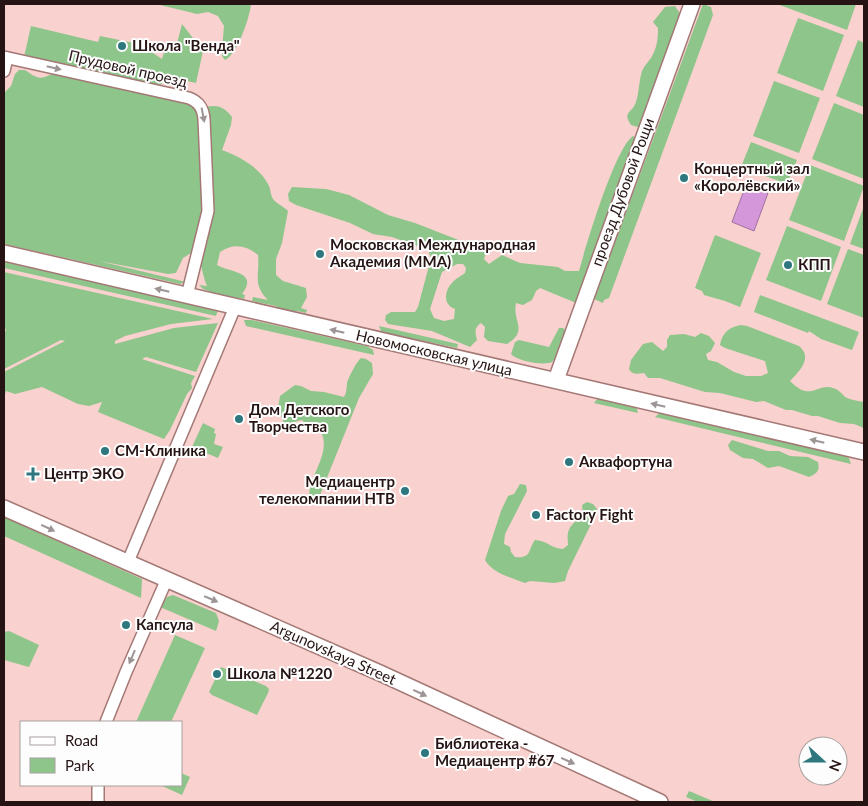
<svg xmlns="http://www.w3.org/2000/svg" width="868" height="806" font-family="Lato,sans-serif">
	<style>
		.green { fill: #8dc58a; fill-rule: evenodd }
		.water { fill: #d498da; stroke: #a0709e }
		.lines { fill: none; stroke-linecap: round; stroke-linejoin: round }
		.street-casing { stroke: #a37875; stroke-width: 14 }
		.secondary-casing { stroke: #a37875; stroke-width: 18 }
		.street { stroke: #fff; stroke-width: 11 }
		.secondary { stroke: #fff; stroke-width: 15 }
		.oneway { fill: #9d9595 }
		.poi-dot { fill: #2e777e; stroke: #fdfdfd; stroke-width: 2 }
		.labels { text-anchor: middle; stroke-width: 4; stroke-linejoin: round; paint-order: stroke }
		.poi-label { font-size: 15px; font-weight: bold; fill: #251413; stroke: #fdfdfd; text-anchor: start }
		.street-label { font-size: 15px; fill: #251413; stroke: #fdfdfd }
	</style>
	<rect width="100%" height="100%" fill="#f9d1ce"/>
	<g class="green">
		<path d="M156,4h95c-1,13 -14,51 -26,56l-3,-4v-6l2,-24 -6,-10 -10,-4 -11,2z"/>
		<path d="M703,4l8,3 2,8 -104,283 -5,2 -1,3 -9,-4z"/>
		<path d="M777,4h79l-9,26z"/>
		<path d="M675,6l8,12 -23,64 -14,22 1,6 -6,18 -10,-3c-9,-14 1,-11 5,-23 3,-9 3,-21 6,-31 2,-5 6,-9 9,-13 6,-10 7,-19 7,-30l-5,-6 12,-15z"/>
		<path d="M798,18l46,17 -21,56 -46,-18z"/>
		<path d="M182,24l21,27 -7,32 -27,-6 -12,11v7l33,10 7,4c16,-4 24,-6 35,8l-1,8 -9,25c18,7 37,17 46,34 3,5 2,10 5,15 4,5 10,7 15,12l-6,32 -6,16v16l7,6 23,7 1,9 -6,11 6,2 -1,3 -9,-2 -6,2 -8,-1 -7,-6 -24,-5 1,-4 15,3c-16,-16 -8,-25 -10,-45 -12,-10 -25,-12 -38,-3l-3,13c13,8 42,6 25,29l3,1 -1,4c-7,-2 -20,1 -29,1l-6,-9 -6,-2 -4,-4 8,1c-4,-9 -5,-20 -9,-30l-7,-3 -8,5 -7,15 -8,1 -69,-13 87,21 -6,2 -176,-40v-151l7,-7 4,-12 4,-4h6c14,10 16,10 32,1l-33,-14 7,-31 67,16 2,-6 34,7 8,7 5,-1 15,10 3,-10 10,2z"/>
		<path d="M858,40l6,3v64l-28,-11z"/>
		<path d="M774,81l46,17 -21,55 -46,-17z"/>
		<path d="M834,103l30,12v64l-52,-20z"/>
		<path d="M633,136l5,3 -57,166 -41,-17 -4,3 -4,9 -9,5 -7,-2c-4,19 13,27 -9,41l-19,-3 -4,-4 1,-10 -4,-4c-7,5 -6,9 -4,17l-7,7 -38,-16 -44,-7 -3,-4 1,-5 5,-3h24l3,-5 13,-49 -3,-8 -36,-13 -19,-3 -23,-11 -54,-18 -7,-4 -1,-7 4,-7 34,2 23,6 39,20 27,8 64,25 7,4 -2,7 5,5 13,-9 18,8 38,4 7,4h14c7,-25 36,-123 54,-135zM457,264h6l3,4 -1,5c-4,3 -10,6 -13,10 -8,8 -9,22 3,26l-1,10 -10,2 -10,-3 -4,-9 12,-37z"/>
		<path d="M751,142l46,18 -10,24 -46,-17z"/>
		<path d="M810,165l54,21 -20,55 -55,-21z"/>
		<path d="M864,206v43l-14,-5z"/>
		<path d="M787,226l54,21 -20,54 -55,-21z"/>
		<path d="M715,235l46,18 -21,54 -15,-6 -21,-6 -2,-4 -7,-3z"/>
		<path d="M848,249l16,6v63l-37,-14z"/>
		<path d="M4,262l210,47 4,1 -2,6 -212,-48z"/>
		<path d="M4,272l209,47 -42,5 -46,12 -10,5v3l59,-16 44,-5 -22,49 -50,-15 -4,2 53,17 -4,7 1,5 -5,6 -17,36 -6,9 -66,-27 4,-10 -13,4 -11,-2 -36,-17 -27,7 -9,-3 -2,6v-25l61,-31 -4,-1 -57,29v-36l2,-3 -2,-4z"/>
		<path d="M760,295l99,37 -7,18 -31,-11 -12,-8 -1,2 -54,-21z"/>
		<path d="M244,320h8l115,26 6,4 1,5 -128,-29z"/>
		<path d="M741,325l6,1 52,20c14,11 1,25 -9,35 23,23 26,-1 46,8 4,2 6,5 9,8 6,3 13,4 19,5v26l-10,-4 -14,-1 -22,-7h-6l-20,-6h-6l-22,-9 -8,1 -36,-9 -15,-1 -45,-14h-12l-4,-5c-6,1 -12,2 -15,-4l2,-9 12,-16 9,-2 11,9 4,-4v-7l3,-5 14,-1 11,3 6,-4 8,3 6,7 -4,8 -5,3 2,6 9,2 17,10 12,4h15l7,-3 -3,-12 -40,-13 -5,-3c2,-12 9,-18 21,-20z"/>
		<path d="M379,326l79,18 -1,4 -72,-15 -4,-2z"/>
		<path d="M559,328h4l3,3 -8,24 -6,7c-9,4 -35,-1 -41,-8l4,-12 4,-2 30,7z"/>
		<path d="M361,358l5,1 6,4 1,11 -14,24 -41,102 -8,4c-6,-25 21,-46 12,-70l-11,-5 -9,-9c-7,1 -11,4 -17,4 -4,-5 -3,-10 -7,-16l2,-12 15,-11 6,1 10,5 13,1 20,5c3,-5 2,-7 3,-13 0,-4 10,-23 14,-26z"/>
		<path d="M598,398l38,8 2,7 -44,-10z"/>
		<path d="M662,411l179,43 8,4 2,6 -196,-47z"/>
		<path d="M203,423l12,6 -1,4 2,1 -2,10 9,3 -5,11 -26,-11z"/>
		<path d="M732,440l36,11h11l11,5 18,1 10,5c2,9 -1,11 -9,15l-30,-11 -11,2 -15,-9 -10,-1 -13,-8 -2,-5z"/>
		<path d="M520,484l6,1 1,6 -22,43 -1,10 6,3 1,5 4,5c17,2 13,-8 20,-17 11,0 17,9 28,9l5,-4c0,-4 -1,-8 0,-12 2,-11 17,-15 14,-28l5,-3 6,2 4,5 -1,5 -28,57 -3,10 -11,2 -24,-2 -5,2c-14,-6 -32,-9 -40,-23l16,-49 7,-15 6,-2z"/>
		<path d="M4,517l138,62 -1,19 -137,-62z"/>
		<path d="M173,595l43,18 3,8 -3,10 -56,-24 7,-10z"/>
		<path d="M9,631l30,14 -10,22 -25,-7v-28z"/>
		<path d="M175,635l30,13 -34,74h-35z"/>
		<path d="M221,667l45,19 3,3 -1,4 -11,22 -45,-20 -3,-3z"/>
		<path d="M181,773l9,4 -8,18 -22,-10h21z"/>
		<path d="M689,791l26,11h-17l-12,-5z"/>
	</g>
	<path class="water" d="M746,185l22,8 -14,38 -22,-9z"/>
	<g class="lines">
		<g class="street-casing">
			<g id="street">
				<path d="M4,57l185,41c10,4 14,10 15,21l4,92 -21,85"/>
				<path d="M4,71l3,-13"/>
				<path d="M127,564l108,-257"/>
				<path d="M106,722l20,-50 40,-91"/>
				<path d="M98,802v-17"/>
			</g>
		</g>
		<g class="secondary-casing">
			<g id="secondary">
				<path d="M4,253l860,199"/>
				<path d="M556,380l136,-376"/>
				<path d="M4,508l376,165 280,129"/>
			</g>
		</g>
		<use href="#street" class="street"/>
		<use href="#secondary" class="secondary"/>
	</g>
	<defs><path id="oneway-solid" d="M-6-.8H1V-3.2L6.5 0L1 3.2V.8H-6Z" transform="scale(1.25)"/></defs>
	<g class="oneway">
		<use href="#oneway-solid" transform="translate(54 68) rotate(13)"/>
		<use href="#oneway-solid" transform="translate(203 115) rotate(79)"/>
		<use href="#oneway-solid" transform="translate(162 290) rotate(-167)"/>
		<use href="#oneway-solid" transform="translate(337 331) rotate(-167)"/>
		<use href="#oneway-solid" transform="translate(658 405) rotate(-167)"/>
		<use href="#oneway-solid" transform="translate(817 441) rotate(-167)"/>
		<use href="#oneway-solid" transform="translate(48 528) rotate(25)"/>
		<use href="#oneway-solid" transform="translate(211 599) rotate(23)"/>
		<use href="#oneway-solid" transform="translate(132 657) rotate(113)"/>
		<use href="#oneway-solid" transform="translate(420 693) rotate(25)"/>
		<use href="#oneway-solid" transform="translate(568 761) rotate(24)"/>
	</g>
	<g class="poi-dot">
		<circle cx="122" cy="46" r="5"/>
		<circle cx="684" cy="178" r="5"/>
		<circle cx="320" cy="254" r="5"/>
		<circle cx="788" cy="265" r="5"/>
		<circle cx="239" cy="419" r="5"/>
		<circle cx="105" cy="451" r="5"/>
		<circle cx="569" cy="462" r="5"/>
		<path d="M30.5 466.5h5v5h5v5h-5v5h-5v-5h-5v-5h5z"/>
		<circle cx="405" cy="491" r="5"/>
		<circle cx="536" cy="515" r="5"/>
		<circle cx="126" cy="625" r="5"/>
		<circle cx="217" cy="674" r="5"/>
		<circle cx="425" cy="753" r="5"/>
	</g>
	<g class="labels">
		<g class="poi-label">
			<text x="132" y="51">Школа "Венда"</text>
			<text x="694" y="174">Концертный зал<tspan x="694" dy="17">«Королёвский»</tspan></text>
			<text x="330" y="250">Московская Международная<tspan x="330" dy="17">Академия (ММА)</tspan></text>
			<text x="798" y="270">КПП</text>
			<text x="249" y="415">Дом Детского<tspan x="249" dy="17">Творчества</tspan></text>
			<text x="115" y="456">СМ-Клиника</text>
			<text x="579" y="467">Аквафортуна</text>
			<text x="44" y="479">Центр ЭКО</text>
			<text x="395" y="487" text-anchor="end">Медиацентр<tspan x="395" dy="17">телекомпании НТВ</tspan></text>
			<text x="546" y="520">Factory Fight</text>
			<text x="136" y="630">Капсула</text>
			<text x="227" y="679">Школа №1220</text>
			<text x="435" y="749">Библиотека -<tspan x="435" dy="17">Медиацентр #67</tspan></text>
		</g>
		<g class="street-label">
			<text transform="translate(128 69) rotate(13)" y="5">Прудовой проезд</text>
			<text transform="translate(623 192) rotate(-70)" y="5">проезд Дубовой Рощи</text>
			<text transform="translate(434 353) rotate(13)" y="5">Новомосковская улица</text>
			<text transform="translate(333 653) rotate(24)" y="5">Argunovskaya Street</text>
		</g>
	</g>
	<rect width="868" height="806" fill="none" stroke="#251413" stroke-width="10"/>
	<rect x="20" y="721" width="162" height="65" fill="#fdfdfd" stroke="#a7a09f"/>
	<rect x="30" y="737" width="25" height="8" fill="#ffffff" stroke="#a7a09f"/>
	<text x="65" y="746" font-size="15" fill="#251413">Road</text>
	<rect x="30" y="758" width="25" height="15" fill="#8dc58a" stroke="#a7a09f"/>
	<text x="65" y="771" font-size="15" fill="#251413">Park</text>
	<g transform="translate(823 761) rotate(111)"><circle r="24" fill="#fdfdfd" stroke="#a7a09f"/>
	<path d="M0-4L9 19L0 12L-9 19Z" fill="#2e777e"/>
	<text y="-8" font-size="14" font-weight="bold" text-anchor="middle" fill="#251413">N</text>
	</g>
</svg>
